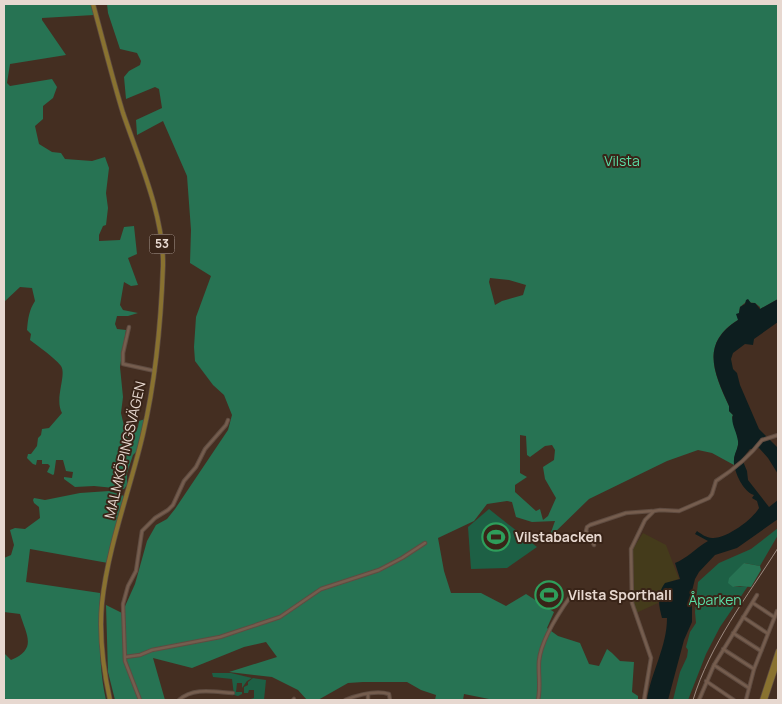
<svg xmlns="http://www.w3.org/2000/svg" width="782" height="704" font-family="Manrope,sans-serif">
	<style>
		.green { fill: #1d6045 }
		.forest { fill: #277353; fill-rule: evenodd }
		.sand { fill: #443b1b }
		.water { fill: #0d1e1f }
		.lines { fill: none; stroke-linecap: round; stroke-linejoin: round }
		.minor-casing { stroke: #5f4c41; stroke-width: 4.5 }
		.major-casing { stroke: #5f4c41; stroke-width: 5.5 }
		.minor { stroke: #755d4e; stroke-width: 2.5 }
		.major { stroke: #897230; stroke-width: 4 }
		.rail { stroke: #9e8c82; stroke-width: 1 }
		.labels { text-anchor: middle; stroke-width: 4; stroke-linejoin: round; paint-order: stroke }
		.shield { fill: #392418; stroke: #b3a299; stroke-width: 1 }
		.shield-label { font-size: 12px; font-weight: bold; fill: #e7d8d0 }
		.park-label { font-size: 14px; fill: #59dea6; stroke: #392418 }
		.street-label { font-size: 14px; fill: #e7d8d0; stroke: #392418 }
		.poi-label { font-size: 14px; font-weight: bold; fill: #e7d8d0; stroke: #392418; text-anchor: start }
	</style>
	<rect width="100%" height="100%" fill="#442e21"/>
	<g class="green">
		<path d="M489,509l48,38 -30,21 -36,1 -3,-42z"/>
		<path d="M778,528v7l-18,31 -16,-3 -11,24 15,-1 -28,41 -14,27 -18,46h-15l7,-28 7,-15 1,-7 -2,-3 4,-15 6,-9 -1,-11 3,-30 21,-19 32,-14z"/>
		<path d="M212,673h19l21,5 -5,3 -5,7v-5h-5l-1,9h6v2l-4,2 -4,-1 -2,-16 -19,-2z"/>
		<path d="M253,678l13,2 -2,20h-17l7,-2v-8h-5l-1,3h-4v-6l4,-2v-3z"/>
	</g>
	<g class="forest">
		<path d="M4,4h87l3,11 -52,3v2l24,35 -56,9 -3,19 3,3 42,-7 5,8 -4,11 -10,8v13l-8,7 4,18 13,8 9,1 4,6 27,2 13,-4 4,11 -3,25 2,15 -2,17 -3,1 -4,9v6l21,-1 4,-13 10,-1 3,28 -9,4 10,27 -7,1 -7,-4 -4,23 3,5 15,3 -10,3h-11l-2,8 2,5 9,1 -6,37 3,30 -2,16 5,22 6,-1 6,-7 1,-6 6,-2 -7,31 -5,5 -6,18v12l-3,4 -30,-3 -19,1 -11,-8v-2l8,1 1,-6 -7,-1 -3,-11h-7l-2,14 -1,1 -6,-3 3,-6 -2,-2h-6v-4h-5l-1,5 -3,-1 -6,-6 1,-4h3l6,-8 1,-8 3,-3 1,-6 7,-1 13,-15c-8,-14 5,-38 -1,-47 -7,-9 -22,-19 -31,-26l1,-6 -4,-4c1,-11 2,-20 8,-29l-3,-13 -12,-1 -16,15z"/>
		<path d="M107,4h671v295l-18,10v-2l-5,-4 -9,-1 -6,5 -2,13c-38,23 -24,54 -9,86v5l4,4 -1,2c2,8 7,19 6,28 -1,7 -5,12 -4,20l-22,-12 -14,-3 -31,11 -78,38 -40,39 6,-17 -23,1 -16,-5 -4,-15 -5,-1 -20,3 -13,17 -36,17 6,33 7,22h30l25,13 20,-12 28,18 -7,16 11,8 22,7 9,21 10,2 8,-17 5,4 8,8 14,1 -2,30 6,4v4h-144l-30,-6 -1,6h-28l1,-5 -15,-5 -14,-8h-44l-15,1 -30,17h-11l-9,-10 -26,-13 -43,-5 48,-15 -11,-15 -22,5 -52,21 -39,-10 12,42h-50l-7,-28 -2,-67 16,8 13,-29 12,-43 9,-16 11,-6 8,-10 53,-79 4,-15 -8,-20 -11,-10 -18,-24 -1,-14 2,-30 15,-41 -21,-13 1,-33 -4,-54 -24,-55 -26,14 -1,-15 26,-12 -3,-19 -4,-2 -29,12 -2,-22 5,-6 11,-6 1,-4 -4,-8 -17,-4 -12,-36zM490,278l19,2 17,5 -3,10 -21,6 -7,4 -6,-23zM520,435l6,1 1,19 3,2 15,-11 7,-1 3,5 -1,10 -11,7 2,12 11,19 -8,18 -5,4 -3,-11 -4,2 -21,-19v-7l12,-8 -7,-4z"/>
		<path d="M109,491l15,5 -16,67 -78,-14 -4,33 74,11c0,36 -2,72 6,107h-100l-2,-4v-43l7,7c26,-11 16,-24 9,-46l-16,-2v-54l7,-3 3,-10 -4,-15 5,-2 10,1 15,-11 -1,-11 -5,-4 -1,-3 1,-2 11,2 35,-7z"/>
		<path d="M744,563l16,3 1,4 -10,17 -11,-1 -7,1 -5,-4 1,-5z"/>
	</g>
	<path class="sand" d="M643,533l23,12 13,34c-14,3 -18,10 -21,24l-22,10 -2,-10 -1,-54z"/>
	<path class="water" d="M748,299l3,4h4l5,6 18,-10v23l-24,17 -1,6 -8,-1 -12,9 -2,6 2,10 4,4 3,12 19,44 19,19v26l-10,-16 -9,-10 -9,1 -8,10 5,12 1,9 21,27 9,-7v19l-41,29 -22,7 -16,17 -4,7 -3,12 4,4 -4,4v23l-8,18 -16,60h-21c4,-28 20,-53 20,-82h-5c-3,-12 -6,-23 3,-35l15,-4 -5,-16c11,-4 21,-15 33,-22l-13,-7 2,-3c4,3 10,7 15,7 14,1 40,-18 47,-30l-2,-7 -5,-3 2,-3c-11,-3 -21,-25 -20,-35 0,-7 5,-12 4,-19 -1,-9 -8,-19 -5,-26l-4,-4v-5c-15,-34 -29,-62 9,-86l-2,-6 3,-1 1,-6 5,-3 1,-4z"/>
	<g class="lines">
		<g class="minor-casing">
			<g id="minor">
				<path d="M129,327l-6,26v11l32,7"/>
				<path d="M594,545l-8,-14 1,-4 3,-2 36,-12 26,-2"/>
				<path d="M753,603l21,14"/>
				<path d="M743,617l24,16"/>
				<path d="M733,633l28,18"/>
				<path d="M723,649l31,20"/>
				<path d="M125,657l15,-2 12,-5 68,-13 60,-20 41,-28 58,-19 23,-12 23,-15"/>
				<path d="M714,665l35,23"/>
				<path d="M706,681l28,19"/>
				<path d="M368,694v6"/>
				<path d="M140,700l-15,-39 -2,-57 5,-18 8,-15 6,-40 13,-13 13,-8 5,-5 11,-24 12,-14 9,-18 21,-24 2,-5"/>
				<path d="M179,700c15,-13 35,-8 54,-7"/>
				<path d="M293,700l1,-1"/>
				<path d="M345,700c13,-5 30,-10 44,-6l1,6"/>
				<path d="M538,700c3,-13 0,-26 1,-39 2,-20 19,-47 31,-64"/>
				<path d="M644,700l7,-42 -19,-55 -1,-54 14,-29 9,-9 6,-1 19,1 30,-13 3,-4 4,-13c17,-11 34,-25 46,-41l16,-5"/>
				<path d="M699,700l15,-35 43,-70"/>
				<path d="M746,700l8,-31 23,-58"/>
			</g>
		</g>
		<g class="major-casing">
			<g id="major">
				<path d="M93,4c10,36 19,73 30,109 16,47 41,103 40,153 -2,56 -7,113 -20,168 -13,56 -35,112 -41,169 -3,33 1,65 8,97"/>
				<path d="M762,700l16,-49"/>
				<path d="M765,700l13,-39"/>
			</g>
		</g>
		<use href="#minor" class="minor"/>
		<use href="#major" class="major"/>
		<path class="rail" d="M693,700c17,-56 54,-103 85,-152"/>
	</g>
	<defs>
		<g id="stadium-ring" transform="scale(1.4375)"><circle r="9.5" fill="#392418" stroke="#2e9e5b" stroke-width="1.5"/><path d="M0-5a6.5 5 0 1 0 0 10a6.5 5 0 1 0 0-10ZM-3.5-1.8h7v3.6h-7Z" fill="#2e9e5b"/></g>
	</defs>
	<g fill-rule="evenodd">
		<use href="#stadium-ring" x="496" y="537"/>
		<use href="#stadium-ring" x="549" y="595"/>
	</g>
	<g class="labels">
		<rect class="shield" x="149.5" y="234.5" width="25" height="19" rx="4"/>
		<g class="shield-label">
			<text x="162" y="248">53</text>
		</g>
		<g class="park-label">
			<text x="622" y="166">Vilsta</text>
			<text x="715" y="605">Åparken</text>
		</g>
		<g class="street-label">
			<text transform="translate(125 450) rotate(-77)" y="5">MALMKÖPINGSVÄGEN</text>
		</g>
		<g class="poi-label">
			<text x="515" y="542">Vilstabacken</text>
			<text x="568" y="600">Vilsta Sporthall</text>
		</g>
	</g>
	<rect width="782" height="704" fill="none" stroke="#e7d8d0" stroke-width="10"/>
</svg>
